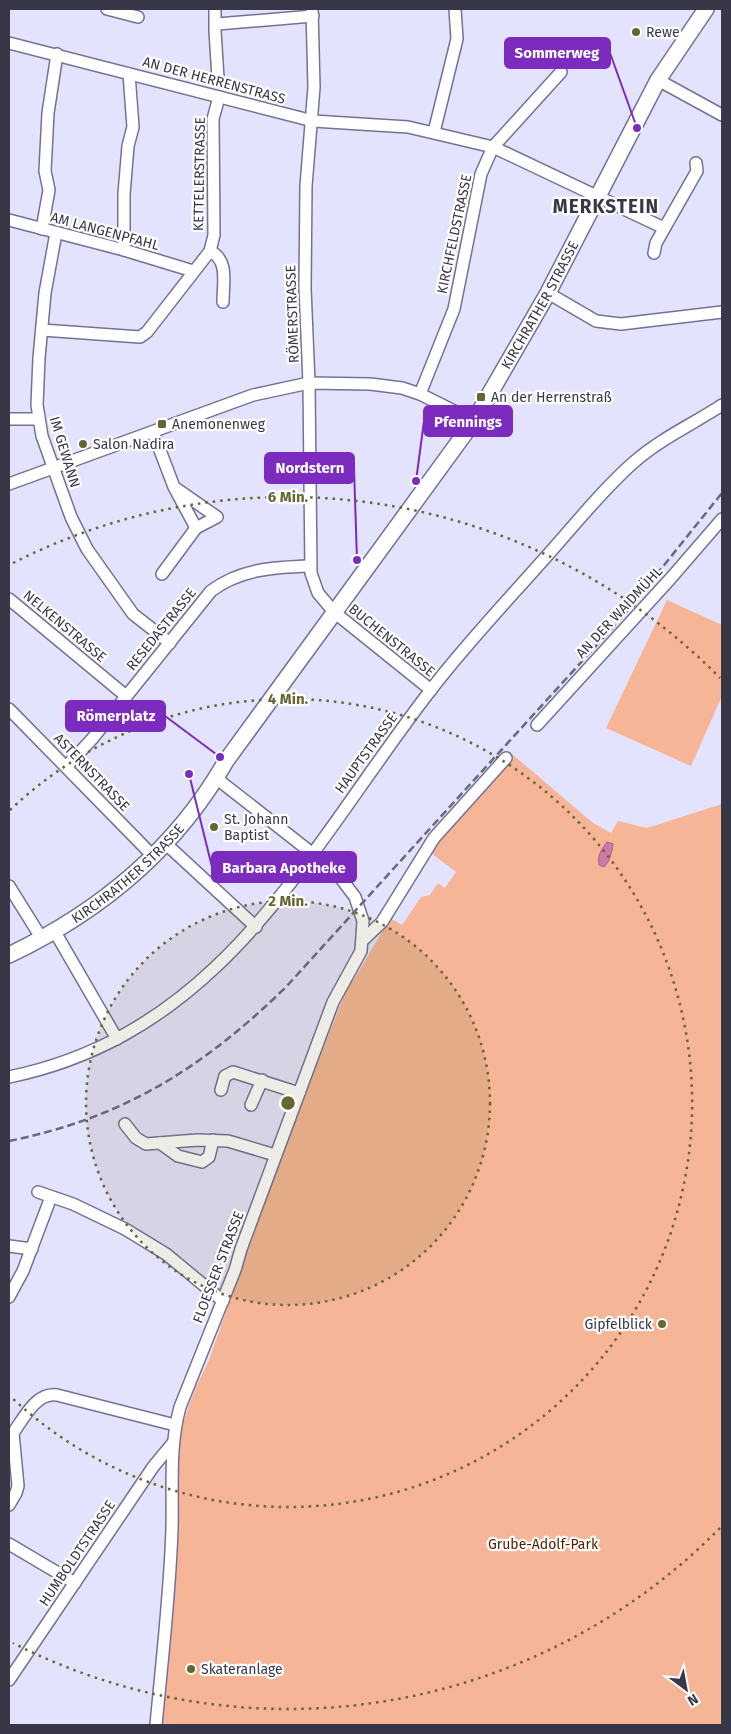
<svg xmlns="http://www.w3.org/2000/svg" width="731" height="1734" font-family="'Fira Sans',sans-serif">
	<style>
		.green { fill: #f5b596 }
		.water { fill: #cf79a8; stroke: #a2658b }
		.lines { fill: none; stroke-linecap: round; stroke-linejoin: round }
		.minor-casing { stroke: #737296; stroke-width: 14 }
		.major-casing { stroke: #737296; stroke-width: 18 }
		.minor { stroke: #fff; stroke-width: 11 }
		.major { stroke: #fff; stroke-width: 15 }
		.rail { stroke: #6a697d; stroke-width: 2.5; stroke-dasharray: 8 4; stroke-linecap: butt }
		.ring { fill: none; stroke: #676531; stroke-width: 2.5; stroke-dasharray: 2.5 5 }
		.poi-dot { fill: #676531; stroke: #fff; stroke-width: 2 }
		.labels { text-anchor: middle; stroke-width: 4.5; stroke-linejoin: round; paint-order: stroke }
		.poi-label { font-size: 14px; fill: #383748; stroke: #fff; text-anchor: start }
		.street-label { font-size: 14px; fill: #383748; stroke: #fff }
		.park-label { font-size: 14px; fill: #572100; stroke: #fff }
		.district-label { font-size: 19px; font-weight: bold; letter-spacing: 1px; fill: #383748; stroke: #fff }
		.centre { fill: #676531; stroke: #fff; stroke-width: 2.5 }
		.ring-label { font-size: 15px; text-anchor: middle; font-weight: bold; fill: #676531; stroke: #fff; stroke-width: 4.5; stroke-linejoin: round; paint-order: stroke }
		.leader { fill: none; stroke: #7b2cbf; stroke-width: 2 }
		.callout-dot { fill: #7b2cbf; stroke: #fff; stroke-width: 2 }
		.callout { fill: #7b2cbf; stroke: #7b2cbf; stroke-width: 2 }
		.callout-label { font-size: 15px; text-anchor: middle; font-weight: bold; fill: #fff }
	</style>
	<rect width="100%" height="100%" fill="#e4e3fd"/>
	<g class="green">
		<path d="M667,600l55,25v71l-31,70 -85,-38z"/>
		<path d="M512,754l81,69 18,10 7,-12 29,7 75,-24v921h-563l19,-288 17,-48 14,-29 73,-208 66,-166 7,-8 35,-60 12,7 19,-28 9,-2 8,-12 7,5 11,-16 -29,-22z"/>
	</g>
	<path class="water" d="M607,842l6,2c-1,8 -3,17 -9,23l-5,-2c-2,-9 2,-15 8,-23z"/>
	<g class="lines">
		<g class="minor-casing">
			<g id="minor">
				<path d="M107,9l31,8"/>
				<path d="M215,9v22l3,47"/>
				<path d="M312,9l2,78 -8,99 -1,102 4,95 2,190 7,20 16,19 97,78"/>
				<path d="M217,24l96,-8"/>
				<path d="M9,43l304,78 95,6 85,20 171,81"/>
				<path d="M658,80l64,35"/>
				<path d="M434,132l23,-93 -2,-30"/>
				<path d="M9,220l115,30 69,21"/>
				<path d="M42,229l7,-39 -4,-19 3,-58 9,-59"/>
				<path d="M56,233l-11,60 -6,65 -2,47 5,31 29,81 16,32 46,65 37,29"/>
				<path d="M124,250v-56l4,-48 5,-19 -4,-53"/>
				<path d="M210,251c19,9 13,32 13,51"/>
				<path d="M654,253l2,-10 41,-72 -1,-8"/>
				<path d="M548,293l48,28 25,3 101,-12"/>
				<path d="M42,330l98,7 7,-5 63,-81 4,-16 -1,-116 6,-22"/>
				<path d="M420,394l34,-85 27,-135 12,-27 68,-75"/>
				<path d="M9,419h29"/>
				<path d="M153,432l21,55 22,41 21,-11 -43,-30"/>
				<path d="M9,484l244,-89 56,-12 61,1 32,4 18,6 54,27"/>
				<path d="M162,574l34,-46"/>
				<path d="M9,599l117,97"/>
				<path d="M9,709l144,147"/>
				<path d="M537,725l134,-147 51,-59"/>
				<path d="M67,766l25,-27 119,-148c29,-22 64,-24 99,-25"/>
				<path d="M165,843l91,84"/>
				<path d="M9,886l33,53"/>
				<path d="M55,932l62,107"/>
				<path d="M363,940l19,-18 52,-84 72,-80"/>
				<path d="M9,1077c216,-45 298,-227 421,-386 35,-46 76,-89 115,-133 28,-31 57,-68 89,-96 26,-23 59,-38 88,-57"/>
				<path d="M221,1090l4,-14 8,-4 66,21"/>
				<path d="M251,1105l11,-25"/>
				<path d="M125,1124l11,14 10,6 51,-4 31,1 47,14"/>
				<path d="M160,1143l18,13 24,6 7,-5 4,-17"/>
				<path d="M38,1192l35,12 52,25 41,25 57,47"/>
				<path d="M9,1246l23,3"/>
				<path d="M9,1297l14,-26 28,-74"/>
				<path d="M9,1505l7,-12 2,-7 -5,-53c11,-15 23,-41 44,-38l118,30"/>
				<path d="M9,1544l66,39"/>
				<path d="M9,1680l144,-213 19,-23"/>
				<path d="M156,1725c6,-65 14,-131 16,-197 1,-40 -3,-81 8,-121l55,-137 6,-21 92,-247 28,-51 2,-30 -8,-24 -19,-25 -120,-94"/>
			</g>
		</g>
		<g class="major-casing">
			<g id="major">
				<path id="s1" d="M9,955c90,-43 167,-106 217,-194l248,-340 74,-128 110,-213 48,-71"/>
			</g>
		</g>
		<use href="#minor" class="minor"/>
		<use href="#major" class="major"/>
		<path class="rail" d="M9,1141c114,-23 194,-73 277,-154l338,-372 98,-122"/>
	</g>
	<circle cx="288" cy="1103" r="202" fill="#676531" fill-opacity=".12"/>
	<g class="ring">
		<circle cx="288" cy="1103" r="202"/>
		<path d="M10 810A404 404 0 1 1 10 1396"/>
		<path d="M720 1528A606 606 0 0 1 13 1643M13 563A606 606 0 0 1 720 678"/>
	</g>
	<g class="poi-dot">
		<circle cx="636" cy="32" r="5"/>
		<rect x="476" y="392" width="10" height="10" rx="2.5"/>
		<rect x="157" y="419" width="10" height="10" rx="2.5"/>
		<circle cx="83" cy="444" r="5"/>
		<circle cx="214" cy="827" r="5"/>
		<circle cx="662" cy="1324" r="5"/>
		<circle cx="191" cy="1669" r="5"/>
	</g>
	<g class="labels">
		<g class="poi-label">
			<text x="646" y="37">Rewe</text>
			<text x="491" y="402">An der Herrenstraß</text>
			<text x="172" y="429">Anemonenweg</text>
			<text x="93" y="449">Salon Nadira</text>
			<text x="224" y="824">St. Johann<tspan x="224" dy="16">Baptist</tspan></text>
			<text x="652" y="1329" text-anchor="end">Gipfelblick</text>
			<text x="201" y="1674">Skateranlage</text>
		</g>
		<g class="street-label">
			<text transform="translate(214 80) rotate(15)" y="5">AN DER HERRENSTRASS</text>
			<text transform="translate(199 174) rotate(-89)" y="5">KETTELERSTRASSE</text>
			<text transform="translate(105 231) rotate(15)" y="5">AM LANGENPFAHL</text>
			<text transform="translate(454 234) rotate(-78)" y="5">KIRCHFELDSTRASSE</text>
			<text dy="5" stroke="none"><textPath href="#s1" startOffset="850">KIRCHRATHER STRASSE</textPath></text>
			<text transform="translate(292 314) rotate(-92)" y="5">RÖMERSTRASSE</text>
			<text transform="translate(65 452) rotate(73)" y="5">IM GEWANN</text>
			<text transform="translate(619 612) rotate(-47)" y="5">AN DER WAIDMÜHL</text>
			<text transform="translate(65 626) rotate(40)" y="5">NELKENSTRASSE</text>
			<text transform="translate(161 629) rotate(-51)" y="5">RESEDASTRASSE</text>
			<text transform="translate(392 640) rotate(39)" y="5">BUCHENSTRASSE</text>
			<text transform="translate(366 753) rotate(-54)" y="5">HAUPTSTRASSE</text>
			<text transform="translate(92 772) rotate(46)" y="5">ASTERNSTRASSE</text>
			<text dy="5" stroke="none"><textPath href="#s1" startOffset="145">KIRCHRATHER STRASSE</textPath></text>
			<text transform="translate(218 1267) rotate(-69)" y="5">FLOESSER STRASSE</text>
			<text transform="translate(77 1553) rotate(-56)" y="5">HUMBOLDTSTRASSE</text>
		</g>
		<g class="park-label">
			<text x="543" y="1549">Grube-Adolf-Park</text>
		</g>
		<g class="district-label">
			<text x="606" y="213">MERKSTEIN</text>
		</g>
	</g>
	<circle cx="288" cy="1103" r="8" class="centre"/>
	<g class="ring-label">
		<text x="288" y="502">6 Min.</text>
		<text x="288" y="704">4 Min.</text>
		<text x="288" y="906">2 Min.</text>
	</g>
	<path class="leader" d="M637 128L610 53M416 481L424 421M357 560L354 468M220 757L165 716M189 774L212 867"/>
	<g class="callout-dot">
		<circle cx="637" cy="128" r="5"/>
		<circle cx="416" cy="481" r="5"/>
		<circle cx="357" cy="560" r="5"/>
		<circle cx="220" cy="757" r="5"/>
		<circle cx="189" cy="774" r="5"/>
	</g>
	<g class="callout">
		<rect x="505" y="38" width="105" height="30" rx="5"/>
		<rect x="424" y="406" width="88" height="30" rx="5"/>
		<rect x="265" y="453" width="89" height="30" rx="5"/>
		<rect x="66" y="701" width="99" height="30" rx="5"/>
		<rect x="212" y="852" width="144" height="30" rx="5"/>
	</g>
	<g class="callout-label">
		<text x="557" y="58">Sommerweg</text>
		<text x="468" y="427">Pfennings</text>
		<text x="310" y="473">Nordstern</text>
		<text x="116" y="721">Römerplatz</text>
		<text x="284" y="873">Barbara Apotheke</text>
	</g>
	<rect width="731" height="1734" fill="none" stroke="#383748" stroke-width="20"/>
	<g transform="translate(686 1689) rotate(148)" stroke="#ffffff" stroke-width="4" paint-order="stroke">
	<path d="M0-4L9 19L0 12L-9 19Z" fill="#383748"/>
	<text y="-8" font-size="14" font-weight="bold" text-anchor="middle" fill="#383748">N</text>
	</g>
</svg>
